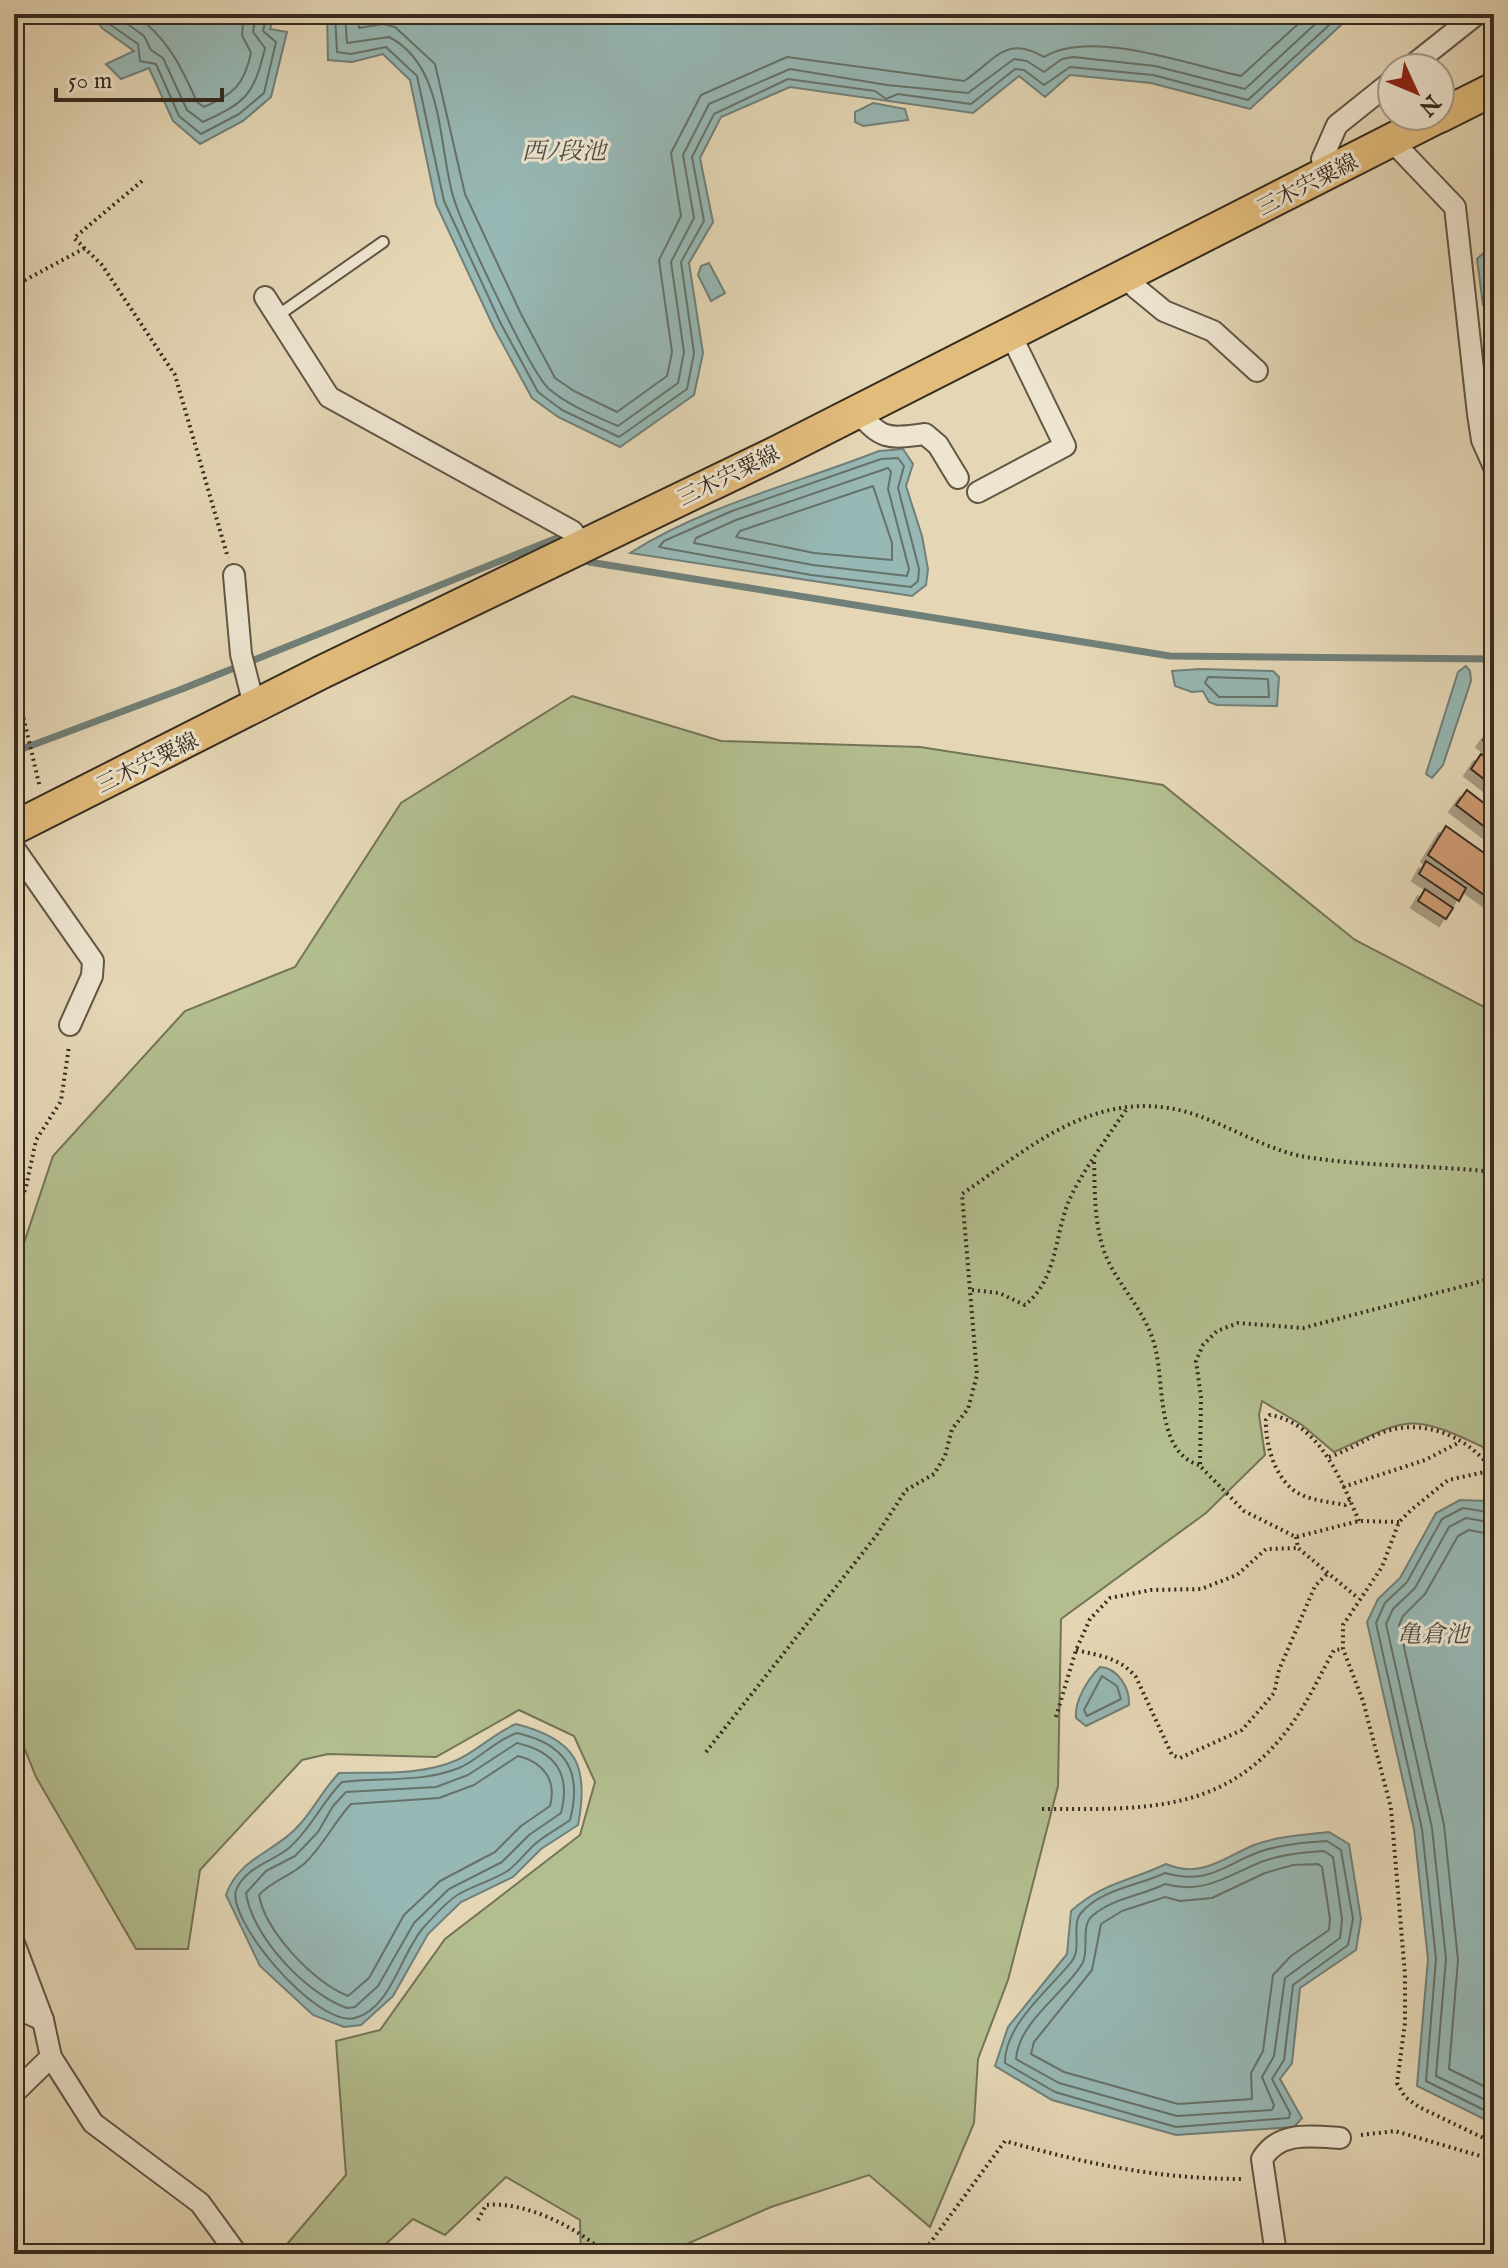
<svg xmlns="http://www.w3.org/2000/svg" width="1508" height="2268" font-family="'IM FELL English','Noto Serif JP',serif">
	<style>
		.green { fill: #b3be8f; stroke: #747458; stroke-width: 2 }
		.water { fill: #97b8b5; stroke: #708079; stroke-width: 2 }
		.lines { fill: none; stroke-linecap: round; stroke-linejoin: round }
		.shore { stroke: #66726a; stroke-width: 2 }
		.stream { stroke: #708079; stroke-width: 7 }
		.building { fill: #d29d75; stroke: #362b20; stroke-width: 2; filter: url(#shadow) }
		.lane-casing { stroke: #625646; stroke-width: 14 }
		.street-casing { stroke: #625646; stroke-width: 24 }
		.primary-casing { stroke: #362b20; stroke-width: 36 }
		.path { stroke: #362b20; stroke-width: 4; stroke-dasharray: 2 4; stroke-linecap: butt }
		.lane { stroke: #eee5d0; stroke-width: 10 }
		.street { stroke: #eee5d0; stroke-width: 20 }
		.primary { stroke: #e2bc7b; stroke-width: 32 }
		.labels { text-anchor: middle; stroke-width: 6; stroke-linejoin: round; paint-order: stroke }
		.street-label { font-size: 22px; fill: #362b20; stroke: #eee5d0 }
		.water-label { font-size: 24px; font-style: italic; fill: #4e4e45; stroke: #eee5d0 }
	</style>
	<defs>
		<filter id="shadow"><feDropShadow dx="-7" dy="7" stdDeviation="0" flood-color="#0004"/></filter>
	</defs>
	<rect width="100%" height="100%" fill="#e5d7b6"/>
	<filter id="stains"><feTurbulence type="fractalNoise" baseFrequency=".0025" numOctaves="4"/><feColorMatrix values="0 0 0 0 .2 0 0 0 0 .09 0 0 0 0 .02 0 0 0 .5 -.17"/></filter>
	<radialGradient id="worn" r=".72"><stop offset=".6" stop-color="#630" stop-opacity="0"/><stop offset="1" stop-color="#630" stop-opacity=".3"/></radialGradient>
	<path class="green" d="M572,696l149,45 199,6 243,38 192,155 139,72v481l-11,-46c-76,-36 -75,-28 -149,5l-32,-27 -40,-24 -3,14 6,40 -59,58 -145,106 -3,167 -50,194 -30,79 -4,64 -44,104 -61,-52 -98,32 -107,47h-83l-1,-34 -74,-43 -61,58 -32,-16 -38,35h-81l-6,-11 58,-68 -10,-134 44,-11 65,-91 135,-104 15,-53 -21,-46 -55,-26 -83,47 -108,-3 -26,6 -102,110 -12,79h-52l-100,-172 -22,-55v-449l39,-117 132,-145 110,-44 106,-164z"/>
	<g class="water">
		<path d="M93,14h182l-5,15 17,3 -16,65 -28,24 -43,23 -27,-23 -24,-53 -28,11 -15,-15 28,-13 -32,-23z"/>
		<path d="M327,14h1026l-103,95 -99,-26 -81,-8 -25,22 -26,-21 -46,37 -183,-26 -69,30 -21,41 13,64 -24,41 14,90 -9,42 -74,52 -62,-30 -26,-19 -38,-70 -58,-124 -26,-124 -27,-26 -31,8 -24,-2z"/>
		<path d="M873,103l32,6 3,11 -45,6 -8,-4v-10z"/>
		<path d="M1494,243v70l-11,-8 -6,-46z"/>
		<path d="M709,263l16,30 -14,8 -13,-26 3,-9z"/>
		<path d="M903,449l10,15 -7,22 16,50 6,33 -2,16 -14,11 -282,-43c76,-48 165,-69 249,-102z"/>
		<path d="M1466,666l4,5 1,10 -28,84 -11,13 -6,-4 32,-102z"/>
		<path d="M1201,669l72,2 6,6 -2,29 -60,-1 -8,-3 -6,-11 -11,1 -17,-6 -3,-15z"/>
		<path d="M1460,1500l28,1 6,7v616l-77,-38 11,-127 -14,-130 -47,-207 11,-23 22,-21 36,-65z"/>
		<path d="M1100,1667c18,1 30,21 29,38l-43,21 -10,-8c-2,-17 12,-39 24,-51z"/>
		<path d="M516,1724c59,15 74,40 62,101l-37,24 -28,28 -52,25 -33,32 -35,62 -32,29 -17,2 -31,-12 -53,-49 -34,-71c12,-37 52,-44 75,-72 14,-16 21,-32 38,-50 39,-1 82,3 118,-13 22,-10 37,-27 59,-36z"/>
		<path d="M1329,1832l20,12 12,75 -5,31 -56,38 -8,75 -12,16 22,39 -8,9 -118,8 -124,-35 -57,-34 13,-39 59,-73 4,-43c33,-29 57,-29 95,-47 35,15 57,-6 88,-19 25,-9 49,-10 75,-13z"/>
	</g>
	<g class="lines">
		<g class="shore">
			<path d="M102,14l6,9 30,21 2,17 16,3 23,52 22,18 38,-20 25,-21 12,-51 -13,-11 4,-17"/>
			<path d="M114,14l30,22 7,14 12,8 24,52 16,12c44,-20 51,-28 62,-74l-12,-16 3,-18"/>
			<path d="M134,14c33,23 47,52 63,88l7,5c30,-13 40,-22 47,-54l-9,-18 2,-21"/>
			<path d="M335,14l2,38 14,2 35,-7 31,29 27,125 57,123 37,68 24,18 57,27 68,-48 7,-36 -13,-91 23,-41 -12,-64 22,-43 74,-35 87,12 11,8 12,-5 73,10 44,-35 9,1 20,15 26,-18 83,8 95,25 93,-86"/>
			<path d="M345,14l2,29 42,-6c55,28 49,106 64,159 8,28 77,175 95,192 19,17 47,28 70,38l60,-43 6,-31 -13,-90 23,-44 -11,-63 26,-51 81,-35 97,16 81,8 46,-34 13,2 17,11 18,-13 11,-2 82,9 90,23 81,-75"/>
			<path d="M357,14l2,14 24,-4 12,3 40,37 30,130 56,120 34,64 19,13 43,21 50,-36 5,-24 -13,-92 22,-44 -10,-63 30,-58 86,-38 177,24c31,-20 41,-47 80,-24 46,-29 146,8 197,19l68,-62"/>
			<path d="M898,458l6,8 -6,22 21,81 -1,12 -7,6 -100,-12 -152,-28 5,-6 68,-30 149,-52z"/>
			<path d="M888,468l3,4 -3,17 21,80 -2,7 -94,-11 -119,-22 2,-5 40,-18z"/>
			<path d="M873,486l19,57v17l-78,-7 -78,-16 4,-6z"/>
			<path d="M1208,677l60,2 1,18h-50l-14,-14z"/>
			<path d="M1494,1513l-31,-5 -21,11 -35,63 -22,21 -9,20 46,206 14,130 -10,122 68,34"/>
			<path d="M1494,1523l-28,-5 -17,9 -34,61 -22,21 -7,15 46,204 14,131 -10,117 58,28"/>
			<path d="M1494,1535l-25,-5 -11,6 -33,58 -22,22 -4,9 45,200 14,135 -9,109 45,22"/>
			<path d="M1102,1676l15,10 4,13 -34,17 -3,-6z"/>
			<path d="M517,1733c48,11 66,37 53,87 -11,8 -25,15 -35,24 -9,8 -16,18 -26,26 -15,10 -34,15 -50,24 -12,7 -25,22 -35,33 -23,25 -32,81 -69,91 -39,10 -133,-103 -118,-130 11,-22 35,-26 52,-40 22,-19 33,-46 53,-66 40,-5 79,1 117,-14 21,-9 36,-28 58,-35z"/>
			<path d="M517,1743c39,9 54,31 44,70l-32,22 -27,27 -53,27 -35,34 -36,63 -23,21 -8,1c-41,-14 -95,-72 -101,-115l20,-22 29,-15 23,-24 15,-26 13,-14 90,-5 32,-12z"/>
			<path d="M518,1756c25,6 39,24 32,50l-29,20 -26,26 -55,29 -36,34 -35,63 -21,18c-34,-13 -83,-65 -89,-101 14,-15 32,-19 46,-32 19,-18 29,-41 46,-59l88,-6 35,-13z"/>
			<path d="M1327,1841l14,9 12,69 -5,26 -55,40 -9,75 -12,19 18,34 -1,5 -113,9 -121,-35 -50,-29c-1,-38 45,-74 67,-102 10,-13 -1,-36 9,-48 20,-24 57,-27 84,-40 43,12 57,-7 94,-21 23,-8 44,-9 68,-11z"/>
			<path d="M1324,1851l9,6 9,62 -2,19 -55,40 -11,78 -12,21 12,28 -2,5 -95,6 -118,-33 -43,-24c3,-38 48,-65 66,-95 8,-13 -2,-37 10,-48 21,-18 49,-20 73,-32 38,11 62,-8 96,-22 21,-8 41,-9 63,-11z"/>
			<path d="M1318,1864l4,3 8,52 -1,11 -38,26 -18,19 -10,76 -12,22 1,26 -74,5 -114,-32 -33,-18 3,-12 58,-72 9,-46 21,-13 43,-14 15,4 32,-3 53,-25 28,-8z"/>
		</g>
		<g class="stream">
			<path d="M589,562l581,94 324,3"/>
			<path d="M14,752l168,-63 375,-151"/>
		</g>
	</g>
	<g class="building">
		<path d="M1494,726v23l-11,-9z"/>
		<path d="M1481,754l13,10v23l-23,-18z"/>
		<path d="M1467,790l27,21v23l-38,-29z"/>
		<path d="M1446,826l48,34v42l-66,-47z"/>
		<path d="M1426,861l40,27 -7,13 -40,-27z"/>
		<path d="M1425,889l28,19 -7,11 -28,-18z"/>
	</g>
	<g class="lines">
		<g class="lane-casing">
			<path id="lane" d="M277,316l106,-74"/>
		</g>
		<g class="street-casing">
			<g id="street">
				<path d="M1409,68l68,-54"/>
				<path d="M1391,140l64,67 23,207 4,26 12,27"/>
				<path d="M1329,174l-7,-15 15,-34 55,-44"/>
				<path d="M1125,274l11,14 28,23 49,20 44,40"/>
				<path d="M265,297l64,100 243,134 11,14"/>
				<path d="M856,410c26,30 31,29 69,24l13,11 20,33"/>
				<path d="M978,492l87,-46 -56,-115"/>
				<path d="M234,575l7,79 14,55"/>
				<path d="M14,848l79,113 -1,15 -22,49"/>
				<path d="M14,1943l29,77 8,37 42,66 107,80 37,51"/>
				<path d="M14,2007l29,13"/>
				<path d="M14,2093l37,-36"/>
				<path d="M14,2253l1,1"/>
				<path d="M1276,2254l-14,-95c17,-28 49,-23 78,-21"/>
			</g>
		</g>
		<g class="primary-casing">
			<g id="primary">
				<path d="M1440,116l54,-27"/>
				<path d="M14,828l308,-156 456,-220 661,-336"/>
			</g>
		</g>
		<g class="path">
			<path d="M142,181l-68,57 28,27 73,110 53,183"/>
			<path d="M14,286l71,-38"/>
			<path d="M14,677l26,111"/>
			<path d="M1094,1162c1,30 0,57 9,86 12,37 44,61 53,103 8,35 1,102 43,114"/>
			<path d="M14,1220l12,-33 10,-47 25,-39 8,-55"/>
			<path d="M972,1290l27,3 26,12c32,-26 29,-66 43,-102 11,-27 43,-71 60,-96"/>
			<path d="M1329,1457c19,-6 34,-17 52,-24 41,-16 87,3 111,37"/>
			<path d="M1494,1470l-46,10 -37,30 -12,12 -17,45 -39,58v24l20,52 28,107 14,167v48l-8,60 8,14 14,10 75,36"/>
			<path d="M1343,1487l82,-27 35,-18"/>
			<path d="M1350,1500l-5,5c-13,-3 -31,-4 -43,-10 -26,-11 -37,-50 -36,-75l4,-5c50,8 72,67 89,106"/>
			<path d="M1399,1522l-40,-1 -63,16 -52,-26 -44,-45 1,-69 -5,-36 7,-16 14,-14 21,-8 65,5 191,-50"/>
			<path d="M1296,1537l2,11 60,50"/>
			<path d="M1076,1650c24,6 43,7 60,27l36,78 8,3 62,-28 22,-25 10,-12 5,-23 36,-84 12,-12"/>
			<path d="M1056,1717l20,-67 14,-31 20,-21 41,-8 50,-1 36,-14 29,-26 32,-1"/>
			<path d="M706,1752l170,-216 30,-46 28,-16 11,-18 7,-27 16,-20 9,-34 -15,-181c70,-48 134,-107 225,-82 38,11 81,39 119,45 62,10 126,8 188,15"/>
			<path d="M1042,1809c99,0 185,6 249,-84 17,-23 29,-50 43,-75l9,-1"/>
			<path d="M1361,2135l34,-4 99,29"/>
			<path d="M478,2220l8,-15c40,-4 92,23 120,49"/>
			<path d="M922,2254l83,-113c83,23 152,38 239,38"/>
		</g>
		<use href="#lane" class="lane"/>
		<use href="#street" class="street"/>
		<use href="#primary" class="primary"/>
	</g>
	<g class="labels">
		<g class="street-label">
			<text transform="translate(1307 184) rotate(-27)" y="8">三木宍粟線</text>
			<text transform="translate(728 475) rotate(-26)" y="8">三木宍粟線</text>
			<text transform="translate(147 762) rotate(-26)" y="8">三木宍粟線</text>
		</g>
		<g class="water-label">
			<text x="564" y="159">西ﾉ段池</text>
			<text x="1433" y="1642">亀倉池</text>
		</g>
	</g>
	<rect width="1508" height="2268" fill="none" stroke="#e5d7b6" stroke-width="48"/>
	<rect x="16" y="16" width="1476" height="2236" fill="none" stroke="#362b20" stroke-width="4"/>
	<rect x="24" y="24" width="1460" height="2220" fill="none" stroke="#362b20" stroke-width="2"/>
	<g transform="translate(1416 92) rotate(134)"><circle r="38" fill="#eee5d0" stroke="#a49b8a" stroke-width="2"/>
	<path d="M0-6L14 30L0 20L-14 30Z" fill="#8f2418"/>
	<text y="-12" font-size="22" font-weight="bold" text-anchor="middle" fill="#362b20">N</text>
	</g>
	<path d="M56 88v12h166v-12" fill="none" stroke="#362b20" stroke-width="4"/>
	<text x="68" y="88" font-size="24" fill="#362b20" stroke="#eee5d0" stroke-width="6" paint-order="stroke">50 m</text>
	<rect width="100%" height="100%" filter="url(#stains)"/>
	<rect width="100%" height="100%" fill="url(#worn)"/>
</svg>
